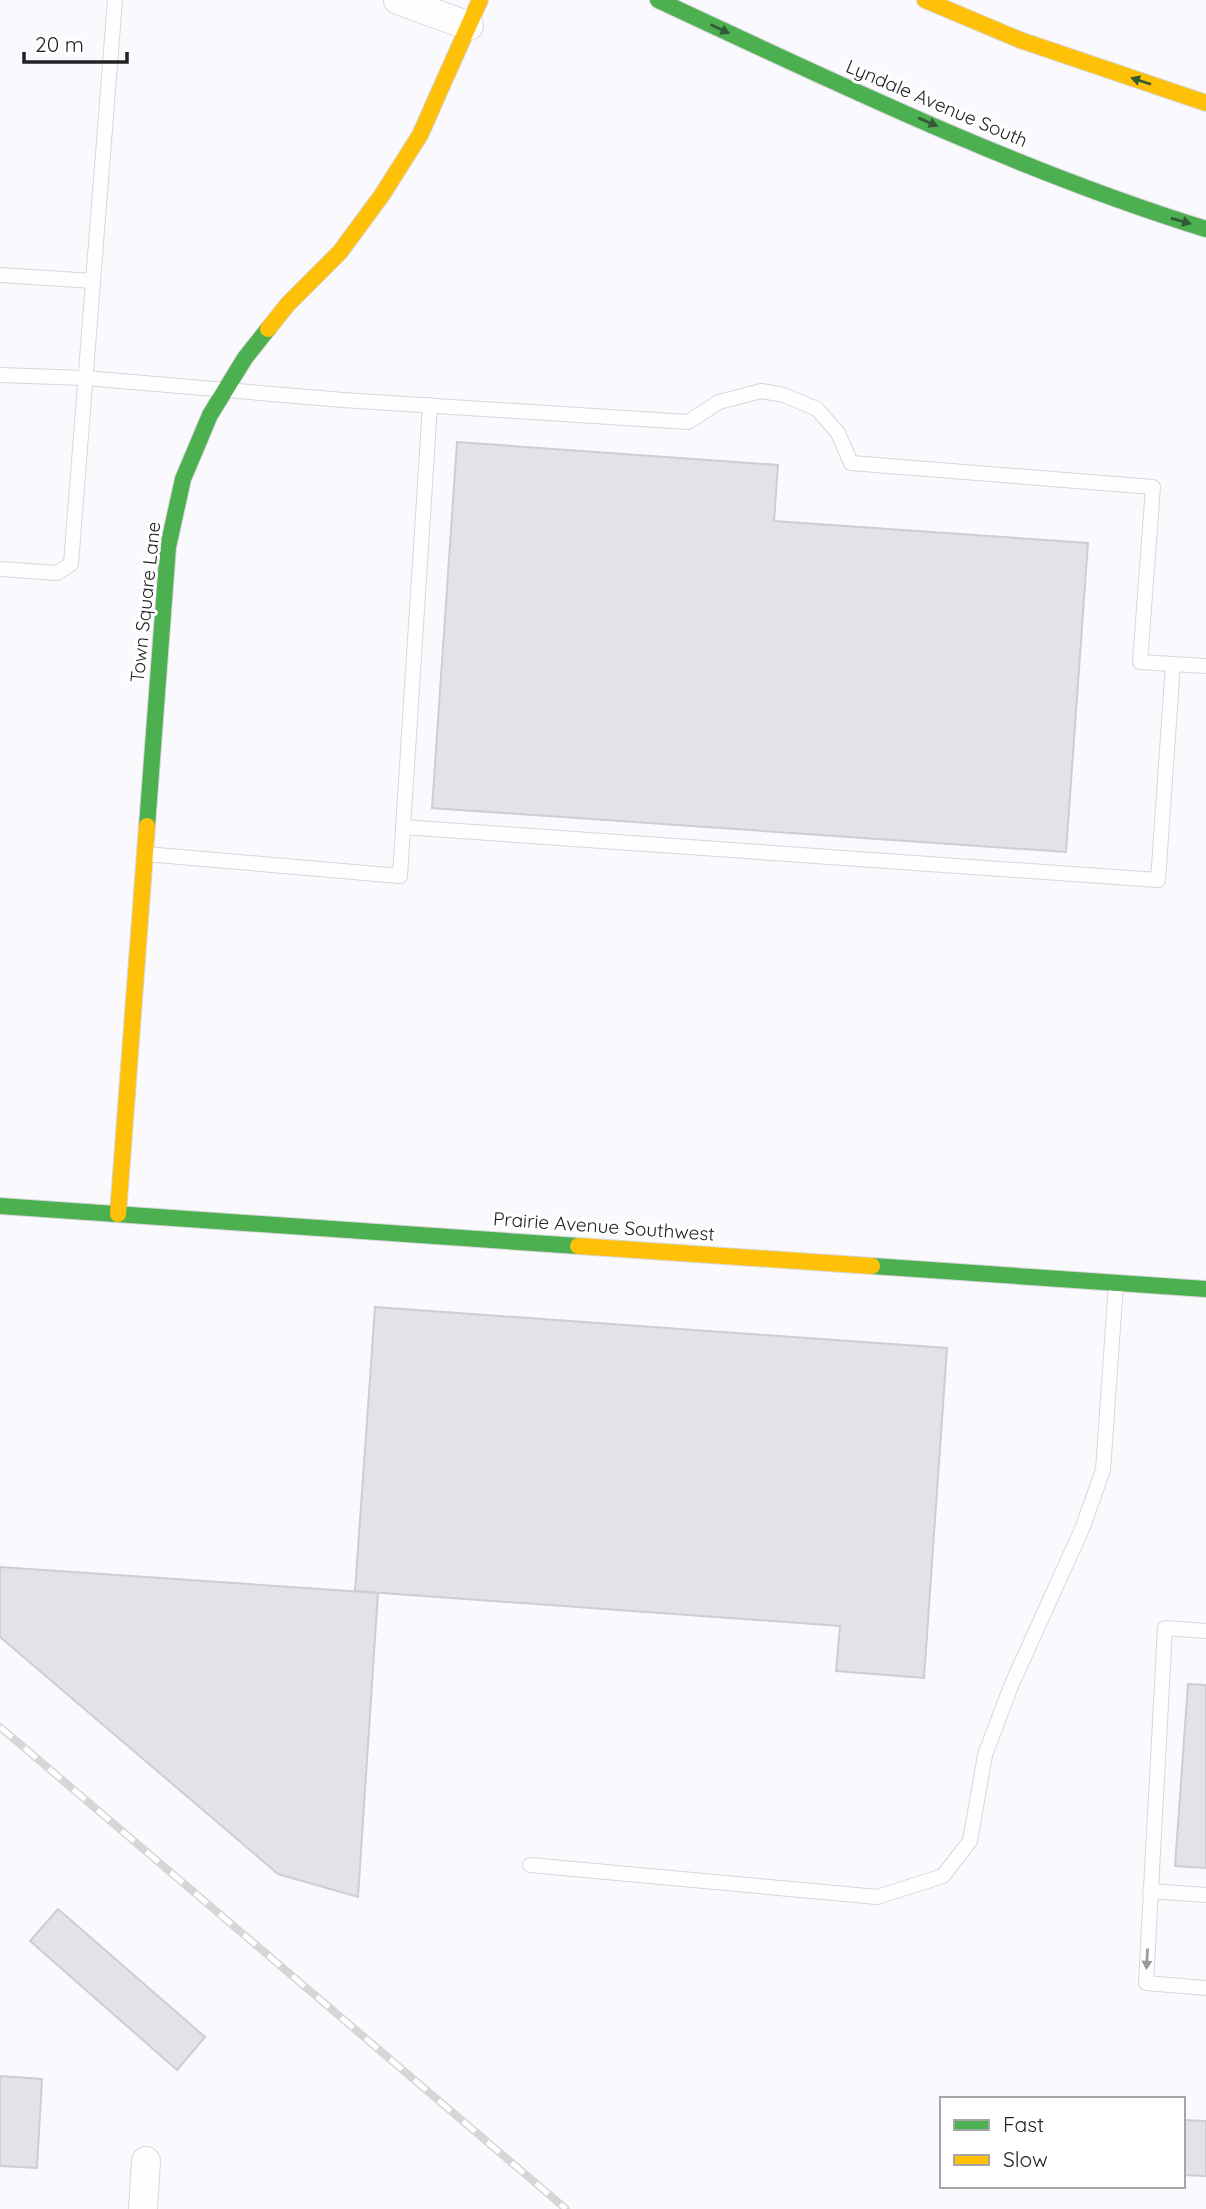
<svg xmlns="http://www.w3.org/2000/svg" width="1206" height="2209" font-family="Quicksand,sans-serif">
	<style>
		.building { fill: #e3e2e8; stroke: #ceced0; stroke-width: 2 }
		.lines { fill: none; stroke-linecap: round; stroke-linejoin: round }
		.lane-casing { stroke: #d7d7da; stroke-width: 16 }
		.street-casing { stroke: #d7d7da; stroke-width: 30 }
		.fast-casing { stroke: #d7d7da; stroke-width: 18 }
		.slow-casing { stroke: #d7d7da; stroke-width: 18 }
		.lane { stroke: #fefeff; stroke-width: 14 }
		.street { stroke: #fefeff; stroke-width: 28 }
		.fast { stroke: #4caf50; stroke-width: 16 }
		.slow { stroke: #ffc107; stroke-width: 16 }
		.rail-casing { stroke: #d6d6d7; stroke-width: 8 }
		.rail { stroke: #fff; stroke-width: 5; stroke-dasharray: 16; stroke-linecap: butt }
		.oneway { fill: #335a36 }
		.oneway2 { fill: #9b9b9c }
		.labels { text-anchor: middle; stroke-width: 6; stroke-linejoin: round; paint-order: stroke }
		.street-label { font-size: 19px; fill: #222124; stroke: #fff }
	</style>
	<rect width="100%" height="100%" fill="#fafafe"/>
	<g class="building">
		<path d="M457,442l321,23 -4,56 314,22 -22,309 -634,-44z"/>
		<path d="M375,1307l572,41 -23,330 -88,-7 4,-45 -485,-35z"/>
		<path d="M0,1567l378,26 -20,304 -80,-23 -278,-237z"/>
		<path d="M1188,1684l18,1v183l-31,-2z"/>
		<path d="M58,1909l147,128 -28,33 -147,-129z"/>
		<path d="M0,2076l42,3 -5,89 -37,-2z"/>
		<path d="M1183,2120l23,1v55l-23,-1z"/>
	</g>
	<g class="lines">
		<g class="lane-casing">
			<g id="lane">
				<path d="M0,275l93,6"/>
				<path d="M0,375l85,3 258,22 345,22 31,-20 42,-11 23,4 33,14 21,24 13,30 302,24 -13,175 66,4"/>
				<path d="M0,569l57,4 14,-9 44,-564"/>
				<path d="M403,827l755,53 15,-216"/>
				<path d="M146,854l254,22 30,-471"/>
				<path d="M1206,1631l-41,-3 -19,355 60,5"/>
				<path d="M530,1865l347,32 66,-21 27,-35 15,-86 26,-69 71,-157 21,-59 13,-186"/>
				<path d="M1150,1891l56,4"/>
			</g>
		</g>
		<g class="street-casing">
			<g id="street">
				<path d="M398,0l71,26"/>
				<path d="M143,2209l3,-48"/>
			</g>
		</g>
		<g class="fast-casing">
			<g id="fast">
				<path d="M658,0c178,83 361,171 548,229"/>
				<path d="M147,826l21,-279 15,-68 27,-64 35,-57 23,-29"/>
				<path d="M0,1206l578,40"/>
				<path d="M872,1266l334,23"/>
			</g>
		</g>
		<g class="slow-casing">
			<g id="slow">
				<path d="M925,0l95,40 186,63"/>
				<path d="M268,329l20,-25 52,-52 42,-57 38,-60 60,-135"/>
				<path d="M118,1214l29,-388"/>
				<path d="M578,1246l294,20"/>
			</g>
		</g>
		<use href="#lane" class="lane"/>
		<use href="#street" class="street"/>
		<use href="#fast" class="fast"/>
		<use href="#slow" class="slow"/>
		<g class="rail-casing">
			<path id="rail" d="M0,1727l566,482"/>
		</g>
		<use href="#rail" class="rail"/>
	</g>
	<defs><path id="oneway-solid" d="M-6-.8H1V-3.2L6.5 0L1 3.2V.8H-6Z" transform="scale(1.75)"/></defs>
	<g class="oneway">
		<use href="#oneway-solid" transform="translate(720 29) rotate(25)"/>
		<use href="#oneway-solid" transform="translate(1141 81) rotate(-162)"/>
		<use href="#oneway-solid" transform="translate(928 122) rotate(23)"/>
		<use href="#oneway-solid" transform="translate(1181 221) rotate(16)"/>
	</g>
	<use class="oneway2" href="#oneway-solid" transform="translate(1147 1959) rotate(93)"/>
	<g class="labels">
		<g class="street-label">
			<text transform="translate(937 103) rotate(23)" y="7">Lyndale Avenue South</text>
			<text transform="translate(145 602) rotate(-84)" y="7">Town Square Lane</text>
			<text transform="translate(604 1226) rotate(4)" y="7">Prairie Avenue Southwest</text>
		</g>
	</g>
	<rect x="940" y="2097" width="245" height="91" fill="#ffffff" stroke="#a7a6a7" stroke-width="2"/>
	<rect x="954" y="2120" width="35" height="10" fill="#4caf50" stroke="#a7a6a7" stroke-width="2"/>
	<text x="1003" y="2132" font-size="21" fill="#222124">Fast</text>
	<rect x="954" y="2155" width="35" height="10" fill="#ffc107" stroke="#a7a6a7" stroke-width="2"/>
	<text x="1003" y="2167" font-size="21" fill="#222124">Slow</text>
	<path d="M24 52v10h103v-10" fill="none" stroke="#222124" stroke-width="3.5"/>
	<text x="35" y="52" font-size="21" fill="#222124" stroke="#ffffff" stroke-width="5" paint-order="stroke">20 m</text>
</svg>
